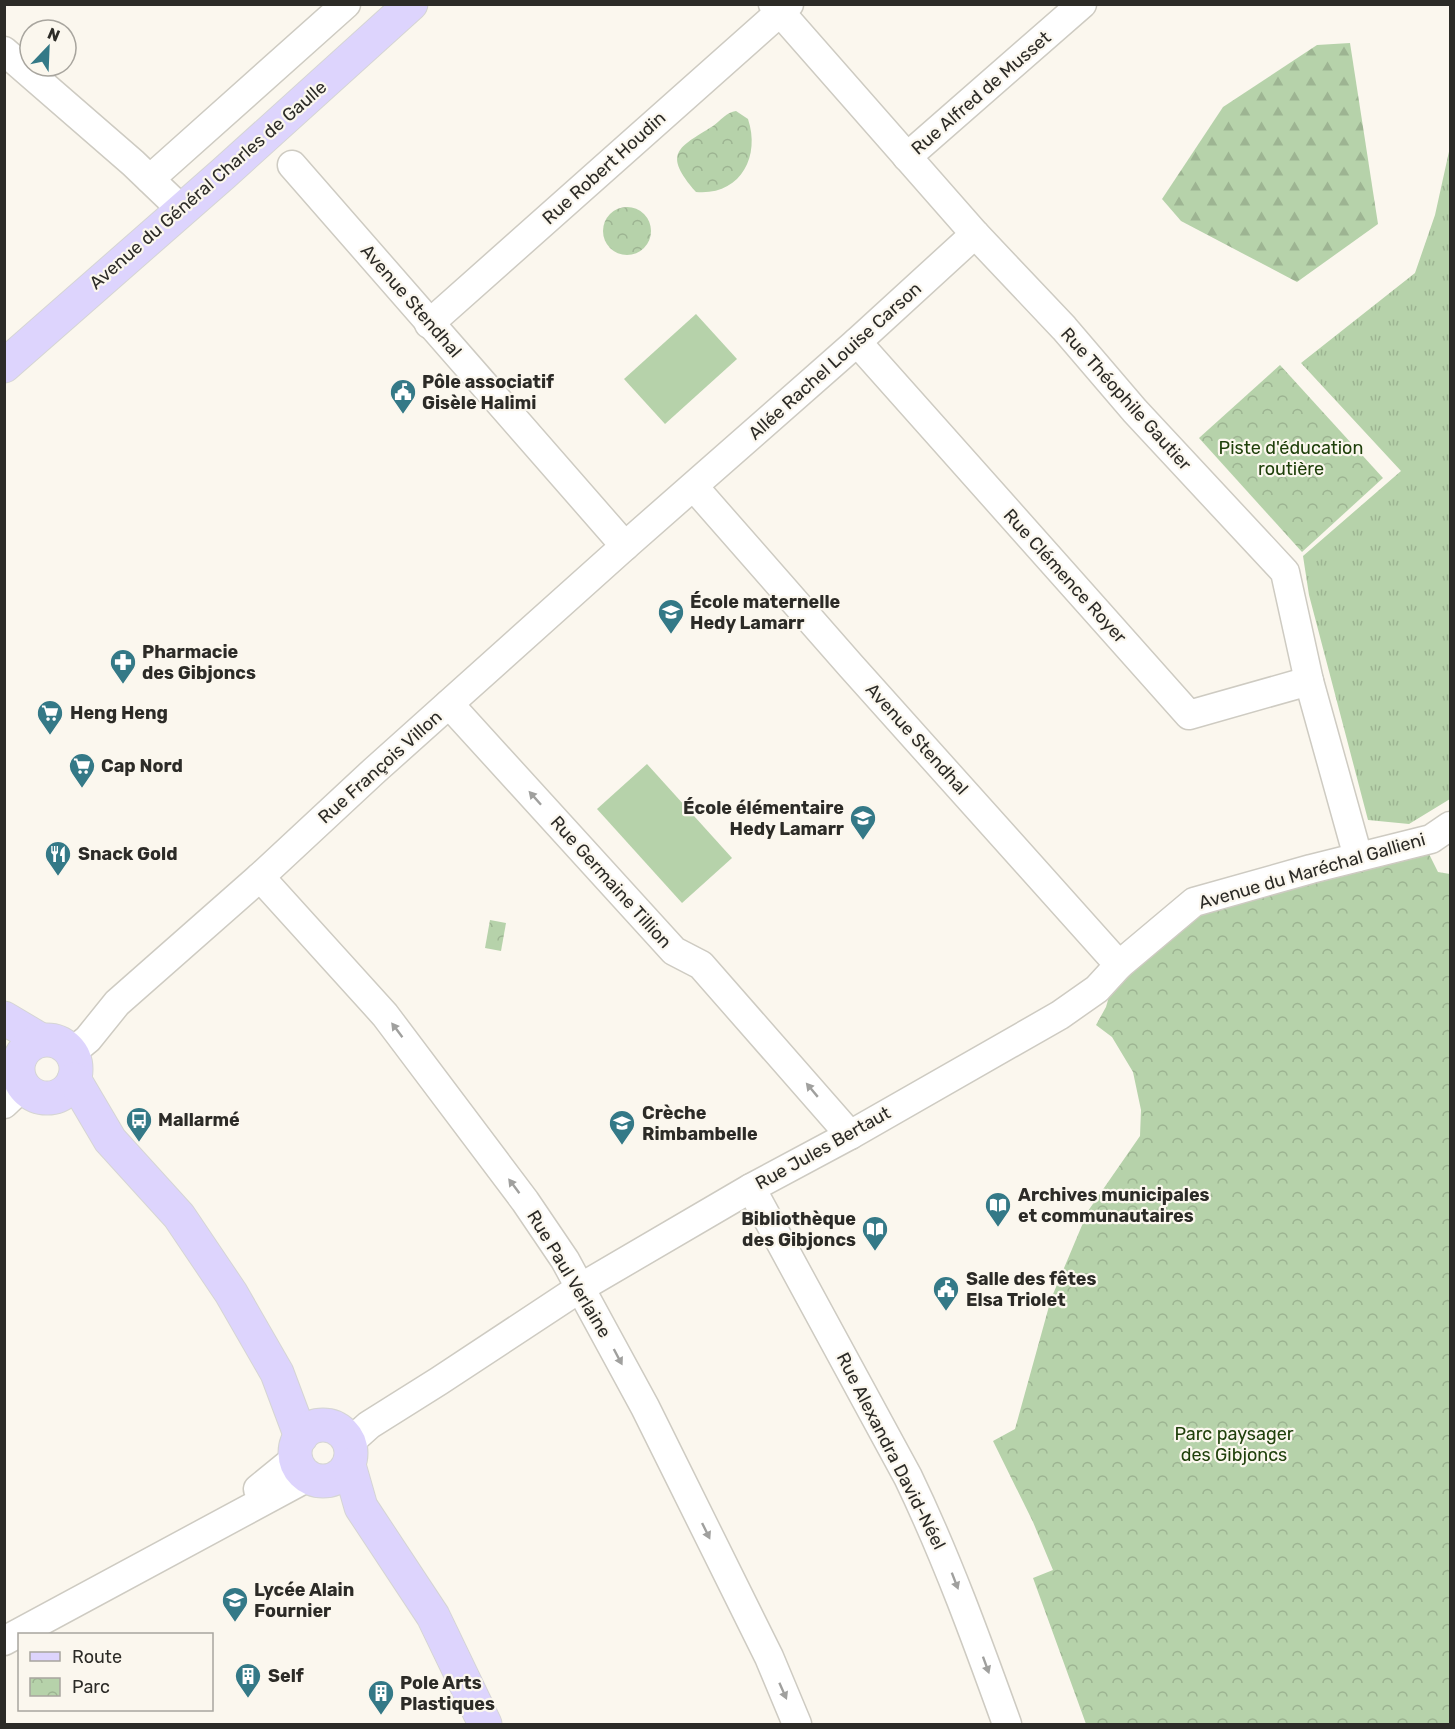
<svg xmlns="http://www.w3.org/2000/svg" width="1455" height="1729" font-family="Rubik,sans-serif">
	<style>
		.grass { fill: url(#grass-tufts) }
		.forest { fill: url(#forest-firs) }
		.park { fill: url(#park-crowns) }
		.garden { fill: #b6d2aa }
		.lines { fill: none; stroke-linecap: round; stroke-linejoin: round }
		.minor-casing { stroke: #cecbc2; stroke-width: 31 }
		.major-casing { stroke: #d5d5d4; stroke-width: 35 }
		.minor { stroke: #fff; stroke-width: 28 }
		.major { stroke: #ddd4fd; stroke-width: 33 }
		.oneway { fill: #a0a09e }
		.labels { text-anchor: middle; stroke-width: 4.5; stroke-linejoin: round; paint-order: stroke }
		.street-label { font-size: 18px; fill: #2c2b27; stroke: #fbf7ee }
		.poi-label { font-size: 18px; font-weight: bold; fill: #2c2b27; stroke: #fbf7ee; text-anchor: start }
		.park-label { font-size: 18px; fill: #1f400b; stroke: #fbf7ee }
	</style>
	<defs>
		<pattern id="grass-tufts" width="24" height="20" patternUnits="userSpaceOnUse" patternTransform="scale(1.5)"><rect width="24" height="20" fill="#b6d2aa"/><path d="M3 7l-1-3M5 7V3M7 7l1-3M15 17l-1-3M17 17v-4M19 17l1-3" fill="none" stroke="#9db492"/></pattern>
		<pattern id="forest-firs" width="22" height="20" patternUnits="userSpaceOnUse" patternTransform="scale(1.5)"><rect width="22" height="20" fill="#b6d2aa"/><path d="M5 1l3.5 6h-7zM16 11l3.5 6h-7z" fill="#9db492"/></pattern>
		<pattern id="park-crowns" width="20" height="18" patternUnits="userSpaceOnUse" patternTransform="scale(1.5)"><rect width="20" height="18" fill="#b6d2aa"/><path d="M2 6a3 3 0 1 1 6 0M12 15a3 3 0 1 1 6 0" fill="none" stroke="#9db492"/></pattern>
	</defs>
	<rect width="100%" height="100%" fill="#fbf7ee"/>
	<path class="grass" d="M1450,147v652l-41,25 -41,-4 -59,-225 -6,-39 98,-85 -100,-108 114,-90 20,-58z"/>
	<path class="forest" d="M1350,43l28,181 -81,58 -116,-61 -19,-22 61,-92 94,-62z"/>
	<g class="park">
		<path d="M736,111l12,8c13,39 -9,77 -52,73 -34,-39 -18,-44 17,-66 7,-5 14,-14 23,-15z"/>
		<circle cx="627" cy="231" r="24"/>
		<path d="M1280,365l103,113 -81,74 -103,-114z"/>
		<path d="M1429,854l9,18 12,2v850h-364l-53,-146 20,-8 -20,-48 -40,-81 22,-12 36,-130 37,-88 52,-75 1,-26 -8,-38 -21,-35 -16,-12 10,-18 4,-14 85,-77 39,-15z"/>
		<path d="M490,920l16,3 -5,28 -16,-3z"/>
	</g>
	<g class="garden">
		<path d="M696,314l41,45 -72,65 -41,-45z"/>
		<path d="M647,764l85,94 -50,45 -85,-94z"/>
	</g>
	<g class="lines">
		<g class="minor-casing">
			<g id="minor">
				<path d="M773,4l202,230 89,94 71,83 150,161 24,109 49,176"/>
				<path d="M4,51l129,112 49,47"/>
				<path d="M907,157l175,-153"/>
				<path d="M292,165l333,381"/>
				<path d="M150,179l196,-175"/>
				<path d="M429,324l360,-320"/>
				<path d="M857,342l332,373 120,-34"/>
				<path d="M449,704l225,247 27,14 149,170"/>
				<path d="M260,877l125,138 140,186 40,59 80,147 124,250 28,67"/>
				<path d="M1119,965l75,-63 117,-33 120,-30 19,-13"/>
				<path d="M71,1053l17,-14 29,-36 143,-126 114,-106 251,-225 232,-204 118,-108"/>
				<path d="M4,1104l19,-18"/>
				<path d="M751,1188l157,289c39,81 69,164 99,247"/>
				<path d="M349,1443l20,-18 70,-44 141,-93 171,-100 99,-53 210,-120 37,-26 22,-24 -268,-299 -157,-179"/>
				<path d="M258,1489l38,-31"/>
				<path d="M4,1641l304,-164"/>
			</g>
		</g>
		<g class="major-casing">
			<g id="major">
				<path d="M4,366l219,-192 188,-170"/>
				<path d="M4,1018l37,22"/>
				<circle cx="47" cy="1069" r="29"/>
				<path d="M74,1079l36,61 69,76 52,77 46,80 24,64"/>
				<circle cx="323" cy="1453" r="28"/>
				<path d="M349,1465l12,42 72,109 52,108"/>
			</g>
		</g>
		<use href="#minor" class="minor"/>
		<use href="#major" class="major"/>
	</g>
	<defs><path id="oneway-solid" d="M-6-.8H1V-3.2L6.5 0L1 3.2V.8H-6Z" transform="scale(1.5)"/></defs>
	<g class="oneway">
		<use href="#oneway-solid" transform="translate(535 798) rotate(-132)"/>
		<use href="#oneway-solid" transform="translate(397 1030) rotate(-127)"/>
		<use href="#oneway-solid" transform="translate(812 1090) rotate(-130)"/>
		<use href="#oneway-solid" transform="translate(514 1186) rotate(-127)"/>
		<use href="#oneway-solid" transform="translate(618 1357) rotate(62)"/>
		<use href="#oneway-solid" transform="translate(706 1531) rotate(64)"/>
		<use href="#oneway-solid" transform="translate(955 1581) rotate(69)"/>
		<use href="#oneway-solid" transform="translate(986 1665) rotate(70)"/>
		<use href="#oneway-solid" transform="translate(783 1691) rotate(66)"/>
	</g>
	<defs>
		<g id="civic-pin" transform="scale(1.35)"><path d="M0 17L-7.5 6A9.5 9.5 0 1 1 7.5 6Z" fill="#347987" stroke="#fbf7ee"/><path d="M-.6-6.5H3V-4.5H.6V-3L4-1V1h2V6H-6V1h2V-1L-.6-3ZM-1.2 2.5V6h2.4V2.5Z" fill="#fff"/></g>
		<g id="school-pin" transform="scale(1.35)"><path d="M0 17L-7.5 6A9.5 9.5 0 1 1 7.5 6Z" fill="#347987" stroke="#fbf7ee"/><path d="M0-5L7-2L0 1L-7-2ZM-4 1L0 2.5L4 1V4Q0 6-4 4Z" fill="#fff"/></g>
		<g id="pharmacy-pin" transform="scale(1.35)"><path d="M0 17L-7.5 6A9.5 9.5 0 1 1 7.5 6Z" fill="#347987" stroke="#fbf7ee"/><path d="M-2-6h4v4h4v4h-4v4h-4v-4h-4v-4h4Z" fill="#fff"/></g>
		<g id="supermarket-pin" transform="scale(1.35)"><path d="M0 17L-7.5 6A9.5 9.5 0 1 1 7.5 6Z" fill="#347987" stroke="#fbf7ee"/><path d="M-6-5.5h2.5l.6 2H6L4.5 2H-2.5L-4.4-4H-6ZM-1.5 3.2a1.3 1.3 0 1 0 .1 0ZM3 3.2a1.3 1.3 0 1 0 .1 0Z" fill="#fff"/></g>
		<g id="restaurant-pin" transform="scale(1.35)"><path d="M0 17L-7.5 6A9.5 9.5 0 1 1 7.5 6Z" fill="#347987" stroke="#fbf7ee"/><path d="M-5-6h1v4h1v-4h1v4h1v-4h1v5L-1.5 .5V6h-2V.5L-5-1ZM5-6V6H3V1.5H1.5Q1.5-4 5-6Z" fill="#fff"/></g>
		<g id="bus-pin" transform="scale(1.35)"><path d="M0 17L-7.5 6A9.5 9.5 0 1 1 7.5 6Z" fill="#347987" stroke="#fbf7ee"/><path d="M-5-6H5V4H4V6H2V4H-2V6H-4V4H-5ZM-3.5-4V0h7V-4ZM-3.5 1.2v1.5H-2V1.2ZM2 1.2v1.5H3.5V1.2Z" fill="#fff"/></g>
		<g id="library-pin" transform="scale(1.35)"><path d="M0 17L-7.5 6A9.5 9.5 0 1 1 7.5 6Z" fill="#347987" stroke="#fbf7ee"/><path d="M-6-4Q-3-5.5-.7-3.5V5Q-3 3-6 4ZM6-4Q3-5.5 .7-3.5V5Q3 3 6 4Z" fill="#fff"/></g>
		<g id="building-pin" transform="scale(1.35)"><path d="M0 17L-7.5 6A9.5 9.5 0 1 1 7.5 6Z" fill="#347987" stroke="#fbf7ee"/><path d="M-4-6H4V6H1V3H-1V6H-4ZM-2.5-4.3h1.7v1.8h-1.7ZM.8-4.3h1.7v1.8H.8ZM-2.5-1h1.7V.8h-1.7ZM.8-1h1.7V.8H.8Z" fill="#fff"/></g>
	</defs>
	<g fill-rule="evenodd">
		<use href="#civic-pin" x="403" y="392"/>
		<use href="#school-pin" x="671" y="612"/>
		<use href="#pharmacy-pin" x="123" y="662"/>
		<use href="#supermarket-pin" x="50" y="713"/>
		<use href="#supermarket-pin" x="82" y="766"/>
		<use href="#school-pin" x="863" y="818"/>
		<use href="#restaurant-pin" x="58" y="854"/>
		<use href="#bus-pin" x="139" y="1120"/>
		<use href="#school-pin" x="622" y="1123"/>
		<use href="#library-pin" x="998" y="1205"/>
		<use href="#library-pin" x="875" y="1229"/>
		<use href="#civic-pin" x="946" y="1289"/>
		<use href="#school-pin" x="235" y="1600"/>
		<use href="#building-pin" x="248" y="1676"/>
		<use href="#building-pin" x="381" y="1693"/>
	</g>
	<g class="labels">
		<g class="street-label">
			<text transform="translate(981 93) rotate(-41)" y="6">Rue Alfred de Musset</text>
			<text transform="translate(604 168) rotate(-42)" y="6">Rue Robert Houdin</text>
			<text transform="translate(208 185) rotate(-41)" y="6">Avenue du Général Charles de Gaulle</text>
			<text transform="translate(411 301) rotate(49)" y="6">Avenue Stendhal</text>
			<text transform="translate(835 361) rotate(-42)" y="6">Allée Rachel Louise Carson</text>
			<text transform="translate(1126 399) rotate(48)" y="6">Rue Théophile Gautier</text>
			<text transform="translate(1065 576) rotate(48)" y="6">Rue Clémence Royer</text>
			<text transform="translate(917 739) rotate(48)" y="6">Avenue Stendhal</text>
			<text transform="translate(380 767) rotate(-42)" y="6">Rue François Villon</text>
			<text transform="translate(1312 871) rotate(-16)" y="6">Avenue du Maréchal Gallieni</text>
			<text transform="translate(611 882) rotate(48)" y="6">Rue Germaine Tillion</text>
			<text transform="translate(823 1148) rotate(-29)" y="6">Rue Jules Bertaut</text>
			<text transform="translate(569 1274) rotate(59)" y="6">Rue Paul Verlaine</text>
			<text transform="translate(891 1451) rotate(63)" y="6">Rue Alexandra David-Néel</text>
		</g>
		<g class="poi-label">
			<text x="422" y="388">Pôle associatif<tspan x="422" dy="21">Gisèle Halimi</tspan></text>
			<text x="690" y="608">École maternelle<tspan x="690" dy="21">Hedy Lamarr</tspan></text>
			<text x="142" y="658">Pharmacie<tspan x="142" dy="21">des Gibjoncs</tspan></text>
			<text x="70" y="719">Heng Heng</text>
			<text x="101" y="772">Cap Nord</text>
			<text x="844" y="814" text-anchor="end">École élémentaire<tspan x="844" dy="21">Hedy Lamarr</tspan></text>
			<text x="78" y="860">Snack Gold</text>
			<text x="642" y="1119">Crèche<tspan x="642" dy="21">Rimbambelle</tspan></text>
			<text x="158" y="1126">Mallarmé</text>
			<text x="1018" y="1201">Archives municipales<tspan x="1018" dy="21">et communautaires</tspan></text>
			<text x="856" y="1225" text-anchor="end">Bibliothèque<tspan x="856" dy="21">des Gibjoncs</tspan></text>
			<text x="966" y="1285">Salle des fêtes<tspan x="966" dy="21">Elsa Triolet</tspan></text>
			<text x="254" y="1596">Lycée Alain<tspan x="254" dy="21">Fournier</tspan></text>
			<text x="268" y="1682">Self</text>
			<text x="400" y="1689">Pole Arts<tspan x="400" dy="21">Plastiques</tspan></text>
		</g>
		<g class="park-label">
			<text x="1291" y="454">Piste d'éducation<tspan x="1291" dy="21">routière</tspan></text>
			<text x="1234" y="1440">Parc paysager<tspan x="1234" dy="21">des Gibjoncs</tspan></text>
		</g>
	</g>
	<rect width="1455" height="1729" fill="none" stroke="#2c2b27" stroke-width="12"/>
	<rect x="18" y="1633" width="195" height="78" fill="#fbf7ee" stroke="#a8a59e" stroke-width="1.5"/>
	<rect x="30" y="1652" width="30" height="9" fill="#ddd4fd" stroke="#a8a59e" stroke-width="1.5"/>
	<text x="72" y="1663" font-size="18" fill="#2c2b27">Route</text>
	<rect x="30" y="1678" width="30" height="18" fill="url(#park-crowns)" stroke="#a8a59e" stroke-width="1.5"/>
	<text x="72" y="1693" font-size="18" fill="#2c2b27">Parc</text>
	<g transform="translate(48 48) rotate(23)"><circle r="28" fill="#fbf7ee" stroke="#a8a59e" stroke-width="1.5"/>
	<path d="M0-4.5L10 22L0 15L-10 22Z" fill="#347987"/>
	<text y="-9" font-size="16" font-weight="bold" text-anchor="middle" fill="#2c2b27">N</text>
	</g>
</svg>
